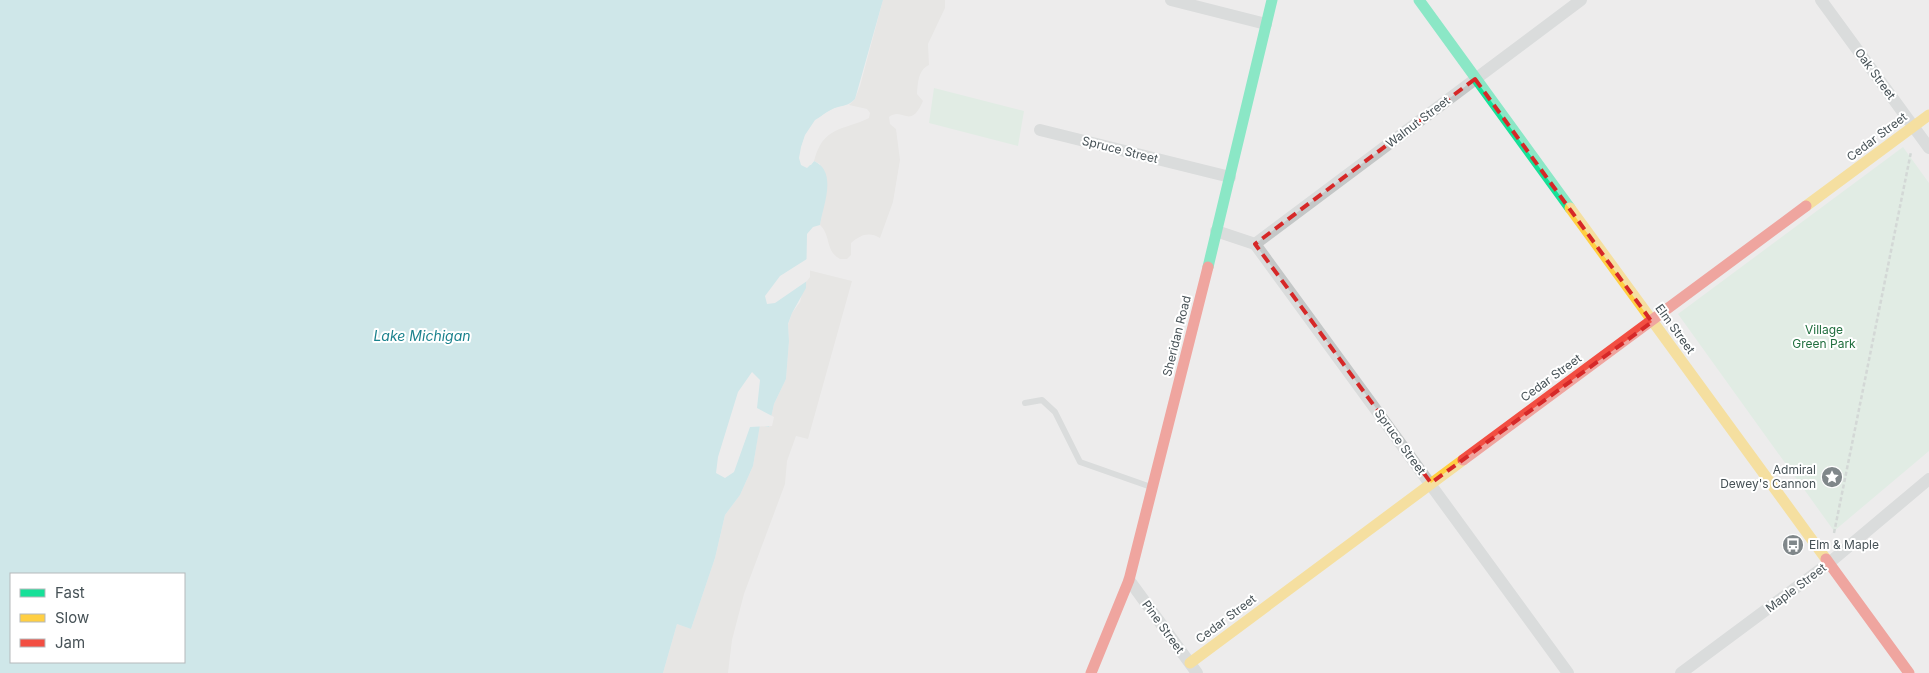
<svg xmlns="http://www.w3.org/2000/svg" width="1929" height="673" font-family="Inter,sans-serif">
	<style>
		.green { fill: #d3ead9 }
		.sand { fill: #e1ddd9 }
		.water { fill: #abdfe4; fill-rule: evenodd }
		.pier { fill: #edecec }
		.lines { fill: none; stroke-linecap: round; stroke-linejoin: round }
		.path { stroke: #b4beba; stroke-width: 2.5; stroke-dasharray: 4 2.5; stroke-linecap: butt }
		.lane { stroke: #c4c7c7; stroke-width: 6 }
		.street { stroke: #c4c7c7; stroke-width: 12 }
		.fast { stroke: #16e098; stroke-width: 11 }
		.slow { stroke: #ffcf43; stroke-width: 11 }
		.jam { stroke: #f24e42; stroke-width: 11 }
		.marked { fill: none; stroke: #d62828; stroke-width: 4; stroke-dasharray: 10 6; stroke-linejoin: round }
		.labels { text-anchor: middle; stroke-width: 4; stroke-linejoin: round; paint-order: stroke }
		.street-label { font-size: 12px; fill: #465156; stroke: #fff }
		.park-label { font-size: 12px; fill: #206e3e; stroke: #fff }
		.poi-label { font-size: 12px; fill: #465156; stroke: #fff; text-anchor: end }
		.water-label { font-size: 14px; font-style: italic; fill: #1b828d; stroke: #fff }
	</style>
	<rect width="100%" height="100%" fill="#edecec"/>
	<g class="green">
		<path d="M934,88l90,23 -6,35 -89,-23z"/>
		<path d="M1903,147l26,36v268l-95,80 -156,-217z"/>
	</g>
	<g class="sand">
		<path d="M883,0h62v8l-17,36 1,21c-11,5 -11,18 -12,29l6,7c-13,30 -20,5 -34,16l1,7 6,5 4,31 -7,42 -13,36c-11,-7 -20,-3 -29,5v12l-4,4h-7c-15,-8 -9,-24 -20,-34l3,-15 -3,-46 -6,-3c9,-35 28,-30 55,-43l1,-5 -3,-4 -18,-4 6,-6 5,-13z"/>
		<path d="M808,270l44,11 -44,158 -12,-3 -9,25 -2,23 -41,110 -12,46 -4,33h-65l14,-49 14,5 24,-71 10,-43 15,-20 13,-29 7,-42 9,3 5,-23 12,-25 3,-38 -1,-16 4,-12 8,-11z"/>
	</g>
	<path class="water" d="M0,0h883l-28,99c-7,7 -11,6 -20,9 -24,10 -34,32 -34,57h10l3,-4c24,11 9,44 6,64l-7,2 -6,7 -1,54 -14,25 -4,11 1,17 -3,38 -12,25 -5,23 -9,-2 -7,41 -13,29 -15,20 -10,43 -24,71 -14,-5 -14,49h-663zM11,574h173v88h-173z"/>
	<g class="pier">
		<path d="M850,107l-24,8 -9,7 -9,14 -6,22 1,5 3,2 8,-7v3l-7,7 -6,-3 -2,-7 2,-11 4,-12 10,-15 20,-12z"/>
		<path d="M810,257v20l-3,4 -32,22 -8,1 -2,-8 15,-20z"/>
		<path d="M752,372l8,8 -3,28 17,9 -2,9 -22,1 -16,45 -9,6 -9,-5 2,-16 20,-65z"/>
	</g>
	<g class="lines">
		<path class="path" d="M1834,533l77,-381"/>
		<path class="lane" d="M1025,403l17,-3 13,12 25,50 71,25"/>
		<g class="street">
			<path d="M1171,0l95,24"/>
			<path d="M1821,0l108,148"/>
			<path d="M1040,130l190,47"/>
			<path d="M1216,231l39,13 313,429"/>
			<path d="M1255,244l326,-244"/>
			<path d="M1129,580l68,93"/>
			<path d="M1681,673l148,-110 100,-84"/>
		</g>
		<g class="fast">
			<path d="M1419,0l151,208"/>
			<path d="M1208,267l64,-267"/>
		</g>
		<g class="slow">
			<path d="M1806,206l123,-91"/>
			<path d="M1570,208l256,351"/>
			<path d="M1190,663l273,-203"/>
		</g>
		<g class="jam">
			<path d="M1463,460l343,-254"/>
			<path d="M1826,559l83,114"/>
			<path d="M1091,673l38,-93 79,-313"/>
		</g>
	</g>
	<path d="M0 0H1929V673H0ZM1475,79l177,243 -221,161 -176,-239z" fill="#edecec" fill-opacity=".55" fill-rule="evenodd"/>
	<path class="marked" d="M1475,79l177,243 -221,161 -176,-239z"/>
	<defs>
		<g id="sight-disc" transform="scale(1.125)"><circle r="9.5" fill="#80878a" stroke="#fff"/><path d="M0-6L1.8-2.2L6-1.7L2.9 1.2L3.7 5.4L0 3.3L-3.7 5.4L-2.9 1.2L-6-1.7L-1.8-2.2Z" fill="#fff"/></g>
		<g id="bus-disc" transform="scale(1.125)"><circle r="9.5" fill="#80878a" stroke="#fff"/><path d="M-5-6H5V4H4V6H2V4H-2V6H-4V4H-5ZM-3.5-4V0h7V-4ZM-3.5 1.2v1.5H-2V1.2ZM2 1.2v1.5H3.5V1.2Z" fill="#fff"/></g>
	</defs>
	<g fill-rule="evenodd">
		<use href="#sight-disc" x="1832" y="477"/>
		<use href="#bus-disc" x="1793" y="545"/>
	</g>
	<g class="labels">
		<g class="street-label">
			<text transform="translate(1875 74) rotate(54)" y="4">Oak Street</text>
			<text transform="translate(1418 122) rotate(-37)" y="4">Walnut Street</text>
			<text transform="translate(1877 137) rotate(-37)" y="4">Cedar Street</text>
			<text transform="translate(1120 150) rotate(14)" y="4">Spruce Street</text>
			<text transform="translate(1675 329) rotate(54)" y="4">Elm Street</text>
			<text transform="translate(1177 336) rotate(-76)" y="4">Sheridan Road</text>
			<text transform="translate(1551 378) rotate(-36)" y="4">Cedar Street</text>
			<text transform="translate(1400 442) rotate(54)" y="4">Spruce Street</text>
			<text transform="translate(1796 588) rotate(-37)" y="4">Maple Street</text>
			<text transform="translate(1226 619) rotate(-37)" y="4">Cedar Street</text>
			<text transform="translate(1163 627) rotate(54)" y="4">Pine Street</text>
		</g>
		<g class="park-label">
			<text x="1824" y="334">Village<tspan x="1824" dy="14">Green Park</tspan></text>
		</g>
		<g class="poi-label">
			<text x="1816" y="474">Admiral<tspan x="1816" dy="14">Dewey's Cannon</tspan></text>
			<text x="1809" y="549" text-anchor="start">Elm &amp; Maple</text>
		</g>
		<g class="water-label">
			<text x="422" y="341">Lake Michigan</text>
		</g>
	</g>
	<rect x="10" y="573" width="175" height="90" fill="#ffffff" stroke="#b5b9bb"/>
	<rect x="20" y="589" width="25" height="8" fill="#16e098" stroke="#b5b9bb"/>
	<text x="55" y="598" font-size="15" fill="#465156">Fast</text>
	<rect x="20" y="614" width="25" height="8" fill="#ffcf43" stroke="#b5b9bb"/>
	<text x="55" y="623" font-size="15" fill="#465156">Slow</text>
	<rect x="20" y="639" width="25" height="8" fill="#f24e42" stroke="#b5b9bb"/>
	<text x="55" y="648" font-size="15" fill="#465156">Jam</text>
</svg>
